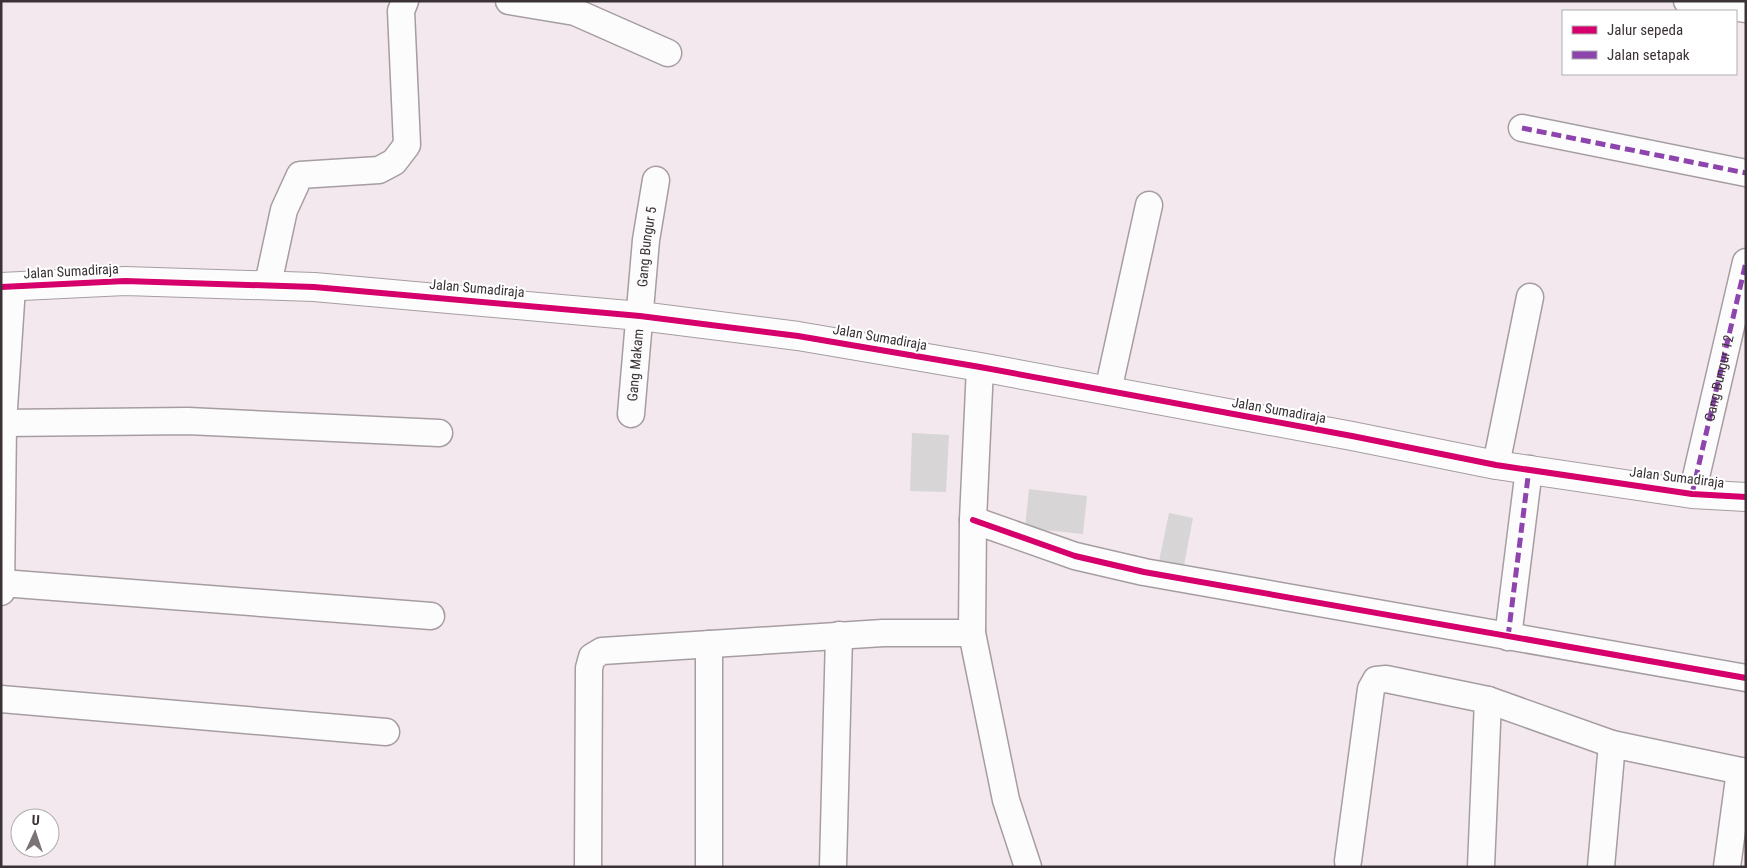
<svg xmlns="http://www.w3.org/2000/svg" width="1747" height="868" font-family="'Roboto Condensed',sans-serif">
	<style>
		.building { fill: #d7d5d5 }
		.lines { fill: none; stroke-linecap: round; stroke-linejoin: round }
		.minor-casing { stroke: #a59da2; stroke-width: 29 }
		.tertiary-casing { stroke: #a59da2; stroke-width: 30 }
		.minor { stroke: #fdfcfc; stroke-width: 26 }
		.tertiary { stroke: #fdfcfc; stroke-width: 28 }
		.quiet { stroke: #8e44ad; stroke-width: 5; stroke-dasharray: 10 5; stroke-linecap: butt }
		.cycleway-casing { stroke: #fff; stroke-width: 9 }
		.cycleway { stroke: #d6006c; stroke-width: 6 }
		.labels { text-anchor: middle; stroke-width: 4; stroke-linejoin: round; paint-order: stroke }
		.street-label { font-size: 14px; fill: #3a3236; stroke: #fff }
	</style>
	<rect width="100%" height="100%" fill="#f3e8ee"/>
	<g class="building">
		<path d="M912,433l37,2 -3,57 -36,-1z"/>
		<path d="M1029,489l58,7 -4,38 -58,-6z"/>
		<path d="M1169,513l24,5 -9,47 -25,-4z"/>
	</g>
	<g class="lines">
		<g class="minor-casing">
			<g id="minor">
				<path d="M509,1l66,11 93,41"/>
				<path d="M1687,1l59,8"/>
				<path d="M1522,128l224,45"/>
				<path d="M268,284l16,-74 16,-35 79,-5 15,-8 13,-17 -6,-134 4,-10"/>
				<path d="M980,367l-7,153 -1,113 34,167 22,67"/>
				<path d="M1108,391l41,-186"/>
				<path id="s1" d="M631,414l15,-174 10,-60"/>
				<path d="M3,423l185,-2 251,12"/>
				<path d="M1496,465l34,-168"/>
				<path id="s2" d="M1692,494l54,-232"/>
				<path d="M973,520l102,36 69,16 602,106"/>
				<path d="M2,583l429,33"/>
				<path d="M1,592l2,-169 9,-136"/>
				<path d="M1508,637l21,-168"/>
				<path d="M709,644v223"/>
				<path d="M1,699l385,33"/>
				<path d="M1348,861l23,-172 5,-9 10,-1 102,21 124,44 134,28"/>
				<path d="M588,867l1,-199 3,-11 10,-6 281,-18h89"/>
				<path d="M833,867l6,-232"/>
				<path d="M1481,867l7,-167"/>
				<path d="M1601,867l11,-123"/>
				<path d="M1727,867l13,-96"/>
			</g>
		</g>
		<g class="tertiary-casing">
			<path id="tertiary" d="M1,287l124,-6 189,6 326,29 158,20 182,31 372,69 144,29 196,29 54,3"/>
		</g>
		<use href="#minor" class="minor"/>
		<use href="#tertiary" class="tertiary"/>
		<g class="quiet">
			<path d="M1522,128l224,45"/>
			<path d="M1692,494l54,-232"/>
			<path d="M1508,637l21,-168"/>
		</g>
		<g class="cycleway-casing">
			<g id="cycleway">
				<path d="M1,287l124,-6 189,6 326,29 158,20 182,31 372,69 144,29 196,29 54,3"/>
				<path d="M973,520l102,36 69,16 602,106"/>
			</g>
		</g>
		<use href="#cycleway" class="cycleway"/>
	</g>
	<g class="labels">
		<g class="street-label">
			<text dy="5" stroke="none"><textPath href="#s1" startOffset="168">Gang Bungur 5</textPath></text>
			<text transform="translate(71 271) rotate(-3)" y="5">Jalan Sumadiraja</text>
			<text transform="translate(477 288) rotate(5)" y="5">Jalan Sumadiraja</text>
			<text transform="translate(880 337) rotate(10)" y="5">Jalan Sumadiraja</text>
			<text dy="5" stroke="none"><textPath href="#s1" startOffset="49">Gang Makam</textPath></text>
			<text dy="5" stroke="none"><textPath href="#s2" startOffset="119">Gang Bungur 12</textPath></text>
			<text transform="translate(1279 410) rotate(10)" y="5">Jalan Sumadiraja</text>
			<text transform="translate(1677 477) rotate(7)" y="5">Jalan Sumadiraja</text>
		</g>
	</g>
	<rect width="1747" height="868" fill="none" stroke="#3a3236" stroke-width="5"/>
	<rect x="1562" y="10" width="175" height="65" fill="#ffffff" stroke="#b0adaf"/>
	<rect x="1572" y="26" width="25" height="8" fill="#d6006c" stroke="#b0adaf"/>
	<text x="1607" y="35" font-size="15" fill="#3a3236">Jalur sepeda</text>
	<rect x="1572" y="51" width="25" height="8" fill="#8e44ad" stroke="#b0adaf"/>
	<text x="1607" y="60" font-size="15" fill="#3a3236">Jalan setapak</text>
	<g transform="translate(35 833) rotate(3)"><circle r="24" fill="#ffffff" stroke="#b0adaf"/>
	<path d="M0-4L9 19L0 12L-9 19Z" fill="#7b7276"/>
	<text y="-8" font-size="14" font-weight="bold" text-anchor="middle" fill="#3a3236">U</text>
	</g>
</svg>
